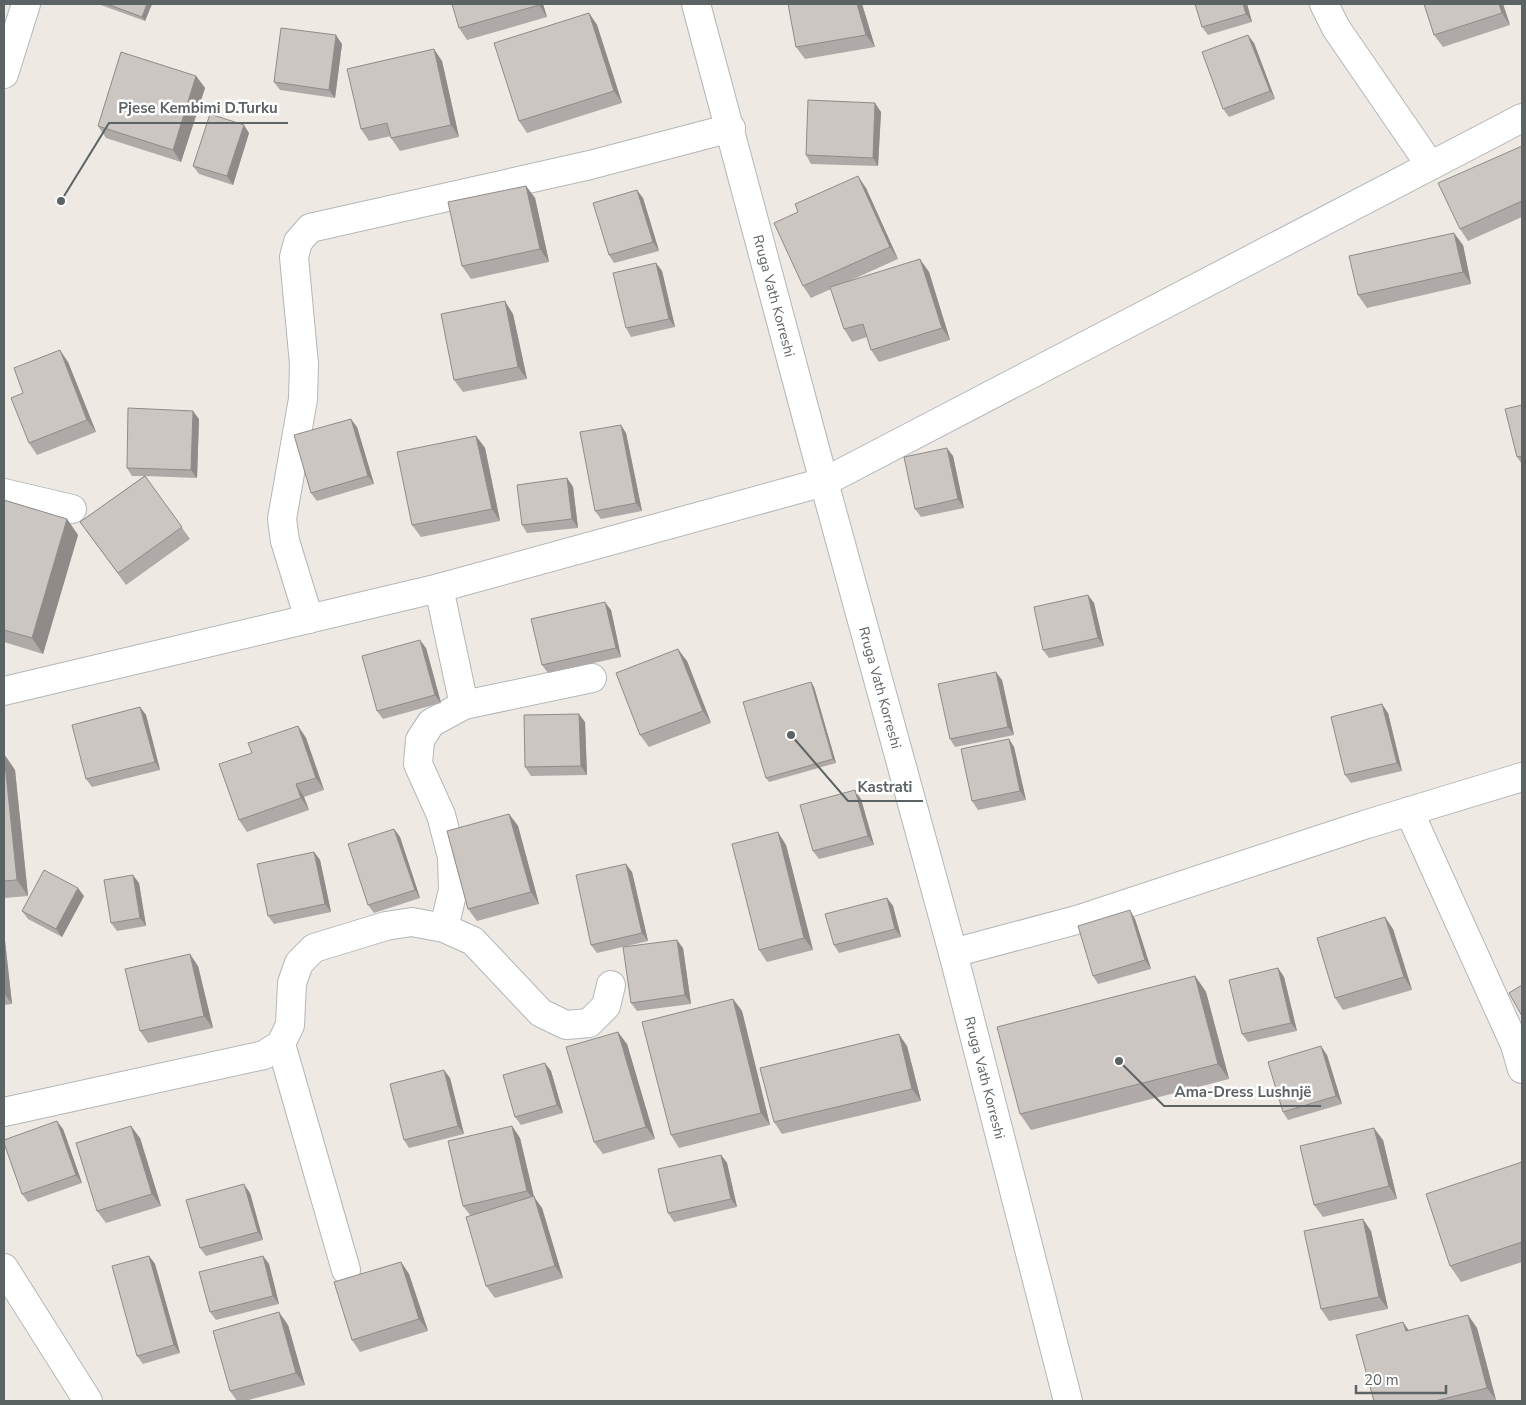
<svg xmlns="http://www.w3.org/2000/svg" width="1526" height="1405" font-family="'Nunito Sans',sans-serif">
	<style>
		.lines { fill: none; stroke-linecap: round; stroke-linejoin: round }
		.street-casing { stroke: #b2b7b9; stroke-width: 30 }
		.secondary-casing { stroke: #b0b7ba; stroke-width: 30 }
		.street { stroke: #fff; stroke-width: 28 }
		.secondary { stroke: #fff; stroke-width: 28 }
		.wall { fill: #afaaa8 }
		.shaded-wall { fill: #8f8b88 }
		.building { fill: #ccc6c3; stroke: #8f8b88 }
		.labels { text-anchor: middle; stroke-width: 5; stroke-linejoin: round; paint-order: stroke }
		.street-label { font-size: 14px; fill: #5c6365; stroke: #fff }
		.leader { fill: none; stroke: #5c6365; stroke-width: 2 }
		.callout-dot { fill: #5c6365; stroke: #fff; stroke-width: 2 }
		.callout-label { font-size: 15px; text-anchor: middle; font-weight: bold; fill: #5c6365; stroke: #fff; stroke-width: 5; stroke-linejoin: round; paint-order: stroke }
	</style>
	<rect width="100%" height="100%" fill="#efe9e4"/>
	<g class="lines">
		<g class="street-casing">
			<g id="street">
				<path d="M1324,4l12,24 94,137"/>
				<path d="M4,493l68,16"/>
				<path d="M439,588l25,117"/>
				<path d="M309,619l-24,-78 -3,-22 21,-120 1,-35 -10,-107 4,-15 12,-14 280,-63 141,-37"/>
				<path d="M4,691l435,-103 385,-106 698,-364"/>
				<path d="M1409,811l106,234 7,24"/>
				<path d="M444,928l9,-38 -1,-33 -11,-42 -23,-51 2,-24 11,-17 33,-18 128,-27"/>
				<path d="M953,953l127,-34 284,-94 158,-48"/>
				<path d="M281,1044l65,226"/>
				<path d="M4,1112l260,-57 17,-11 9,-19 2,-42 7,-20 15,-15 72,-22 26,-4 32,6 29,13 68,72 25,12 23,-2 17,-17 5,-21"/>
				<path d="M4,1268l84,133"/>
			</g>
		</g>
		<g class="secondary-casing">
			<g id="secondary">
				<path id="s1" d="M696,4l128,478 129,471 115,448"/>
				<path d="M4,74l22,-70"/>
			</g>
		</g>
		<use href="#street" class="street"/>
		<use href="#secondary" class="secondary"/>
	</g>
	<g class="wall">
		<path d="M98,4h54l-7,17z"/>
		<path d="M452,4h91l4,13 -80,23 -8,-12z"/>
		<path d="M862,4l13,43 -70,12 -9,-12z"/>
		<path d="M1195,4h52l5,18 -44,13 -6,-8z"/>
		<path d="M1424,4h79l7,21 -67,22 -9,-12z"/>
		<path d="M589,13l8,12 25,78 -95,30 -8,-12z"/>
		<path d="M1254,43l21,56 -46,18 -6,-8z"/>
		<path d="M342,44l-7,54 -55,-8 -6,-8z"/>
		<path d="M442,61l17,76 -59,14 -9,-13v-2l-22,5 -8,-12z"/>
		<path d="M196,76l9,12 -24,74 -75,-24 -8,-12z"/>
		<path d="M881,112l-3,54 -67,-2 -5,-9z"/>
		<path d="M249,133l-16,52 -34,-11 -6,-8z"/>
		<path d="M1522,146v71l-54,24 -8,-12z"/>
		<path d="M526,186l9,12 14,64 -78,17 -9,-13z"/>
		<path d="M866,188l32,71 -51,23 82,-10 21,68 -71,22 -8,-12 -4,-13 -15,5 -8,-13 -13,-40 -20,9 -8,-12z"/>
		<path d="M643,198l16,53 -45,12 -5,-8z"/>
		<path d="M1463,245l8,39 -104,24 -9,-13z"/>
		<path d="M656,263l6,8 13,56 -44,10 -5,-9z"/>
		<path d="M513,314l14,65 -64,13 -9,-12z"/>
		<path d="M68,362l28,70 -59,23 -8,-12 -6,-50z"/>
		<path d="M1522,405v59l-5,-7z"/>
		<path d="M199,419l-2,59 -52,-2 45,63 -64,46 -46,-63 64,-46h-12l-5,-8z"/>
		<path d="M357,427l17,57 -57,17 -6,-8z"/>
		<path d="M626,433l16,78 -41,8 -6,-8z"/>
		<path d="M476,436l9,12 15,73 -79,16 -9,-12z"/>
		<path d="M953,456l11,52 -43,9 -6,-8z"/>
		<path d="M567,478l6,9 5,41 -51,5 -5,-8z"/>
		<path d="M4,500l63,19 11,16 -35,119 -39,-12z"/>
		<path d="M1088,595l6,8 10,43 -55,12 -6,-8z"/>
		<path d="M611,610l10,47 -73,16 -6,-8z"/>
		<path d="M426,648l15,55 -58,16 -6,-8z"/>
		<path d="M687,661l24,62 -62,24 -9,-12z"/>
		<path d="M1002,680l12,55 -59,12 -5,-8z"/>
		<path d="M811,682l3,5 22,76 -67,19 -3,-4z"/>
		<path d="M140,707l6,8 14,55 -68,17 -6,-8z"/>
		<path d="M1388,713l14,58 -51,12 -6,-8z"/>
		<path d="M585,722l2,53 -56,1 -6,-9z"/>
		<path d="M298,726l8,12 18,52 -20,7 5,13 -62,22 -8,-12 13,-67z"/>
		<path d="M1009,739l5,8 12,53 -48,10 -6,-9z"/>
		<path d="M4,754l11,16 13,126 -24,2z"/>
		<path d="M861,799l13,46 -55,14 -6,-8z"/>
		<path d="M509,814l9,12 21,78 -62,17 -9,-12z"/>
		<path d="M394,829l6,8 20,61 -46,15 -6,-8z"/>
		<path d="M786,845l27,105 -46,12 -8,-12z"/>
		<path d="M314,852l6,8 11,52 -57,12 -6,-8z"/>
		<path d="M632,872l16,69 -51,12 -6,-8z"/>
		<path d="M139,883l7,43 -29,5 -6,-8z"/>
		<path d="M84,896l-22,41 -34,-18 -6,-8z"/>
		<path d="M887,898l6,8 8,31 -62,16 -5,-8z"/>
		<path d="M1135,919l16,50 -53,15 -5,-8z"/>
		<path d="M1393,929l19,61 -69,20 -8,-12z"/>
		<path d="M4,932l8,72 -8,1z"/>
		<path d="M683,948l8,56 -54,7 -6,-8z"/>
		<path d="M198,966l15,62 -65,15 -8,-12z"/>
		<path d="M1278,968l6,9 13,54 -49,11 -6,-8z"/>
		<path d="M1195,976l11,16 23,87 -198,51 -11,-16z"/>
		<path d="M733,999l9,12 28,114 -91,23 -8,-13z"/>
		<path d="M627,1044l28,95 -52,15 -9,-12z"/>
		<path d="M907,1046l14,55 -139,33 -8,-12z"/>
		<path d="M1327,1055l15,49 -54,16 -5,-8z"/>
		<path d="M551,1071l12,42 -42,12 -6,-8z"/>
		<path d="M450,1078l14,56 -55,14 -5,-8z"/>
		<path d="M512,1126l8,12 14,59 8,11 21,70 -68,20 -9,-12 -16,-71 -7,-9z"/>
		<path d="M63,1129l19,54 -54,19 -6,-8z"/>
		<path d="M140,1138l21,68 -55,17 -9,-12z"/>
		<path d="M1383,1140l14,59 -74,18 -9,-12z"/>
		<path d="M721,1155l6,8 10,44 -63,15 -6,-9z"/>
		<path d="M1522,1162v100l-61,20 -11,-16z"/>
		<path d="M250,1193l13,47 -57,16 -6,-8z"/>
		<path d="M1371,1231l17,78 -59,12 -8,-12z"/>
		<path d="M149,1256l6,8 25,89 -37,11 -6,-8z"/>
		<path d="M263,1256l6,8 10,40 -63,16 -6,-8z"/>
		<path d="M401,1262l8,12 19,57 -68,21 -8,-12z"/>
		<path d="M1468,1315l9,13 19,72 -6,1h-116l35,-70z"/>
		<path d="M288,1325l17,60 -60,16h-8l-7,-10z"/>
	</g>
	<g class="shaded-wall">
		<path d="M147,4h5l-7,17 -3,-4z"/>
		<path d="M538,4h5l4,13 -8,-12z"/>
		<path d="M857,4h5l13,43 -9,-12z"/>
		<path d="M1243,4h4l5,18 -6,-8z"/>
		<path d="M1499,4h4l7,21 -8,-12z"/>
		<path d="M589,13l8,12 25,78 -8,-12z"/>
		<path d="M336,35l6,9 -7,54 -6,-8z"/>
		<path d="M1248,35l6,8 21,56 -5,-8z"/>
		<path d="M434,49l8,12 17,76 -8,-12z"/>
		<path d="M196,76l9,12 -24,74 -8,-12z"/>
		<path d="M875,103l6,9 -3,54 -5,-8z"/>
		<path d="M244,125l5,8 -16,52 -6,-9z"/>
		<path d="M858,176l8,12 32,71 -8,-12z"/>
		<path d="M526,186l9,12 14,64 -9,-13z"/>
		<path d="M637,190l6,8 16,53 -6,-9z"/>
		<path d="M1454,233l9,12 8,39 -8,-12z"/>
		<path d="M920,259l9,13 21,68 -8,-12z"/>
		<path d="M656,263l6,8 13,56 -6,-8z"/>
		<path d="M505,301l8,13 14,65 -9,-12z"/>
		<path d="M60,350l8,12 28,70 -9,-12z"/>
		<path d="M193,411l6,8 -2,59 -6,-8z"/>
		<path d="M351,419l6,8 17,57 -6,-8z"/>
		<path d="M621,425l5,8 16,78 -6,-8z"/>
		<path d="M476,436l9,12 15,73 -8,-12z"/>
		<path d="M947,448l6,8 11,52 -6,-9z"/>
		<path d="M567,478l6,9 5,41 -6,-9z"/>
		<path d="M67,519l11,16 -35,119 -11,-16z"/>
		<path d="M1088,595l6,8 10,43 -6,-8z"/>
		<path d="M605,602l6,8 10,47 -5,-9z"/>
		<path d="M420,640l6,8 15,55 -6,-8z"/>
		<path d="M678,649l9,12 24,62 -8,-12z"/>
		<path d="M996,672l6,8 12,55 -6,-8z"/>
		<path d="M811,682l3,5 22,76 -3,-4z"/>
		<path d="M1382,704l6,9 14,58 -5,-8z"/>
		<path d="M140,707l6,8 14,55 -5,-8z"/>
		<path d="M579,714l6,8 2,53 -6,-9z"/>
		<path d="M298,726l8,12 18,52 -8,-12z"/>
		<path d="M1009,739l5,8 12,53 -6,-9z"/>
		<path d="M4,754l11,16 13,126 -11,-16z"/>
		<path d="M296,784l8,13 5,13 -8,-12z"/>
		<path d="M855,790l6,9 13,46 -6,-9z"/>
		<path d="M509,814l9,12 21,78 -8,-12z"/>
		<path d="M394,829l6,8 20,61 -5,-8z"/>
		<path d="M778,832l8,13 27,105 -9,-12z"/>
		<path d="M314,852l6,8 11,52 -6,-8z"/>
		<path d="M626,864l6,8 16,69 -6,-8z"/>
		<path d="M133,875l6,8 7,43 -6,-8z"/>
		<path d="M78,888l6,8 -22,41 -6,-8z"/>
		<path d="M887,898l6,8 8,31 -6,-8z"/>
		<path d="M1130,910l5,9 16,50 -6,-9z"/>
		<path d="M1385,917l8,12 19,61 -8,-13z"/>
		<path d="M4,932l8,72 -8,-11z"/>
		<path d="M677,940l6,8 8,56 -6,-9z"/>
		<path d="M190,954l8,12 15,62 -9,-12z"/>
		<path d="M1278,968l6,9 13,54 -6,-8z"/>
		<path d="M1195,976l11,16 23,87 -11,-15z"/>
		<path d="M733,999l9,12 28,114 -9,-12z"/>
		<path d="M618,1032l9,12 28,95 -9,-12z"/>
		<path d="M899,1034l8,12 14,55 -9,-12z"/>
		<path d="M1321,1046l6,9 15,49 -6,-8z"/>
		<path d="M545,1063l6,8 12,42 -6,-8z"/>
		<path d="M444,1070l6,8 14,56 -6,-8z"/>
		<path d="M57,1121l6,8 19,54 -6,-8z"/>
		<path d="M131,1126l9,12 21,68 -9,-12z"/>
		<path d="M512,1126l8,12 14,59 8,11 21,70 -8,-12 -19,-63 -9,-12z"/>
		<path d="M1374,1128l9,12 14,59 -8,-13z"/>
		<path d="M721,1155l6,8 10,44 -6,-8z"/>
		<path d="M244,1184l6,9 13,47 -5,-8z"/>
		<path d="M1363,1219l8,12 17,78 -9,-12z"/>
		<path d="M149,1256l6,8 25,89 -6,-8z"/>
		<path d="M263,1256l6,8 10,40 -6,-8z"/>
		<path d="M401,1262l8,12 19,57 -9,-12z"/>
		<path d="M279,1312l9,13 17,60 -9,-12z"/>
		<path d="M1468,1315l9,13 19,72 -9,-12z"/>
		<path d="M1403,1322l9,13 -6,-4z"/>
	</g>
	<g class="building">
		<path d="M107,4h40l-5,13z"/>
		<path d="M452,4h86l1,1 -80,23z"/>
		<path d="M788,4h69l9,31 -70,12z"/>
		<path d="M1195,4h48l3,10 -44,13z"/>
		<path d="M1424,4h75l3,9 -68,22z"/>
		<path d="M589,13l25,78 -95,30 -25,-78z"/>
		<path d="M281,28l55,7 -7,55 -55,-8z"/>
		<path d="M1248,35l22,56 -47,18 -21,-57z"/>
		<path d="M434,49l17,76 -60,13 -4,-15 -26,6 -14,-60z"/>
		<path d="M121,52l75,24 -23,74 -75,-24z"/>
		<path d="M808,100l67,3 -2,55 -67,-3z"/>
		<path d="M210,114l34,11 -17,51 -34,-10z"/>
		<path d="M1522,146v55l-62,28 -22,-46z"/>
		<path d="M858,176l32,71 -87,39 -29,-63 24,-11 -3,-8z"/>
		<path d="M526,186l14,63 -78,17 -14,-64z"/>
		<path d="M637,190l16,52 -44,13 -16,-52z"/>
		<path d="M1454,233l9,39 -105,23 -9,-39z"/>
		<path d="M920,259l22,69 -71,22 -8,-26 -19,5 -14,-42z"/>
		<path d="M656,263l13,56 -43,9 -13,-55z"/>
		<path d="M505,301l13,66 -64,13 -13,-66z"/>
		<path d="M60,350l27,70 -58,23 -18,-45 12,-5 -9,-25z"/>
		<path d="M1522,405v51l-5,1 -12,-48z"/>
		<path d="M128,408l65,3 -2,59 -64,-2z"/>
		<path d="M351,419l17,57 -57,17 -17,-58z"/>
		<path d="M621,425l15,78 -41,8 -15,-79z"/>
		<path d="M476,436l16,73 -80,16 -15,-73z"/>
		<path d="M947,448l11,51 -43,10 -11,-52z"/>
		<path d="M145,476l37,51 -64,46 -38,-51z"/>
		<path d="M567,478l5,41 -50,6 -5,-40z"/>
		<path d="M4,500l63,19 -35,119 -28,-8z"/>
		<path d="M1088,595l10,43 -55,12 -9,-43z"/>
		<path d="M605,602l11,46 -74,17 -11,-46z"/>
		<path d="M420,640l15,55 -58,16 -15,-55z"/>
		<path d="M678,649l25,62 -63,24 -24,-62z"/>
		<path d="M996,672l12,55 -58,12 -12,-55z"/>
		<path d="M811,682l22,77 -67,19 -23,-76z"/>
		<path d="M1382,704l15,59 -52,12 -14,-58z"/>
		<path d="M140,707l15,55 -69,17 -14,-54z"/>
		<path d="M579,714l2,52 -56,1 -1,-52z"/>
		<path d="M298,726l18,52 -20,6 5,14 -62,22 -20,-56 33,-11 -4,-10z"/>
		<path d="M1009,739l11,52 -48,10 -11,-52z"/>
		<path d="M4,754l13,126 -13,1z"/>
		<path d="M855,790l13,46 -55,15 -13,-46z"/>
		<path d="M509,814l22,78 -63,17 -21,-78z"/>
		<path d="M394,829l21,61 -47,15 -20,-61z"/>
		<path d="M778,832l26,106 -45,12 -27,-106z"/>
		<path d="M314,852l11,52 -57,12 -11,-52z"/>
		<path d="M626,864l16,69 -51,12 -15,-70z"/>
		<path d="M44,870l34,18 -22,41 -34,-18z"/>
		<path d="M133,875l7,43 -29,5 -7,-43z"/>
		<path d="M887,898l8,31 -61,16 -9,-31z"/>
		<path d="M1130,910l15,50 -52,16 -15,-50z"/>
		<path d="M1385,917l19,60 -69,21 -18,-60z"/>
		<path d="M677,940l8,55 -54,8 -8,-56z"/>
		<path d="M190,954l14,62 -64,15 -15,-62z"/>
		<path d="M1278,968l13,55 -49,11 -13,-54z"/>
		<path d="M1195,976l23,88 -198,50 -23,-87z"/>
		<path d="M1522,985v31l-13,-23z"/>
		<path d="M733,999l28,114 -90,22 -29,-113z"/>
		<path d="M618,1032l28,95 -52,15 -28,-95z"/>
		<path d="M899,1034l13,55 -138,33 -14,-54z"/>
		<path d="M1321,1046l15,50 -53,16 -15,-50z"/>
		<path d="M545,1063l12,42 -42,12 -12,-42z"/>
		<path d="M444,1070l14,56 -54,14 -14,-56z"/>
		<path d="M57,1121l19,54 -54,19 -18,-51v-3z"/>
		<path d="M131,1126l21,68 -55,17 -21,-68z"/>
		<path d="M512,1126l15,65 -64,15 -15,-65z"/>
		<path d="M1374,1128l15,58 -75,19 -14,-59z"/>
		<path d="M721,1155l10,44 -63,14 -10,-44z"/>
		<path d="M1522,1162v80l-72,24 -24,-72z"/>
		<path d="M244,1184l14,48 -58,16 -14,-48z"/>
		<path d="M534,1196l21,70 -69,20 -20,-69z"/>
		<path d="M1363,1219l16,78 -58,12 -17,-78z"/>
		<path d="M149,1256l25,89 -37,11 -25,-90z"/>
		<path d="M263,1256l10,40 -63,16 -11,-40z"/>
		<path d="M401,1262l18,57 -67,21 -18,-58z"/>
		<path d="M279,1312l17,61 -66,18 -17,-60z"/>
		<path d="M1468,1315l19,73 -52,13h-61l-18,-66 47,-13 3,9z"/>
	</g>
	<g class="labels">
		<g class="street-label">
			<text dy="5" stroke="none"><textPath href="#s1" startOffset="302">Rruga Vath Korreshi</textPath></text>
			<text dy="5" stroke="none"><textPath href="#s1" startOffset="708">Rruga Vath Korreshi</textPath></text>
			<text dy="5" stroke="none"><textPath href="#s1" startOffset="1112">Rruga Vath Korreshi</textPath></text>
		</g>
	</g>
	<path class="leader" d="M61 201L109 123H288M791 735L848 801H923M1119 1061L1164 1106H1321"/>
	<g class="callout-dot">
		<circle cx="61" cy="201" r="5"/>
		<circle cx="791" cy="735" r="5"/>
		<circle cx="1119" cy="1061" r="5"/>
	</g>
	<g class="callout-label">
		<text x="198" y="113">Pjese Kembimi D.Turku</text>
		<text x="885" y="792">Kastrati</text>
		<text x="1243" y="1097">Ama-Dress Lushnjë</text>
	</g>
	<rect width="1526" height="1405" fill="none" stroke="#5c6365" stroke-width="10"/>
	<path d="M1356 1385v8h90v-8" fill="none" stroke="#5c6365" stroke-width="2.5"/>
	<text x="1364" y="1385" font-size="15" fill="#5c6365" stroke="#ffffff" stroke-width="4" paint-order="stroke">20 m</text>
</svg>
